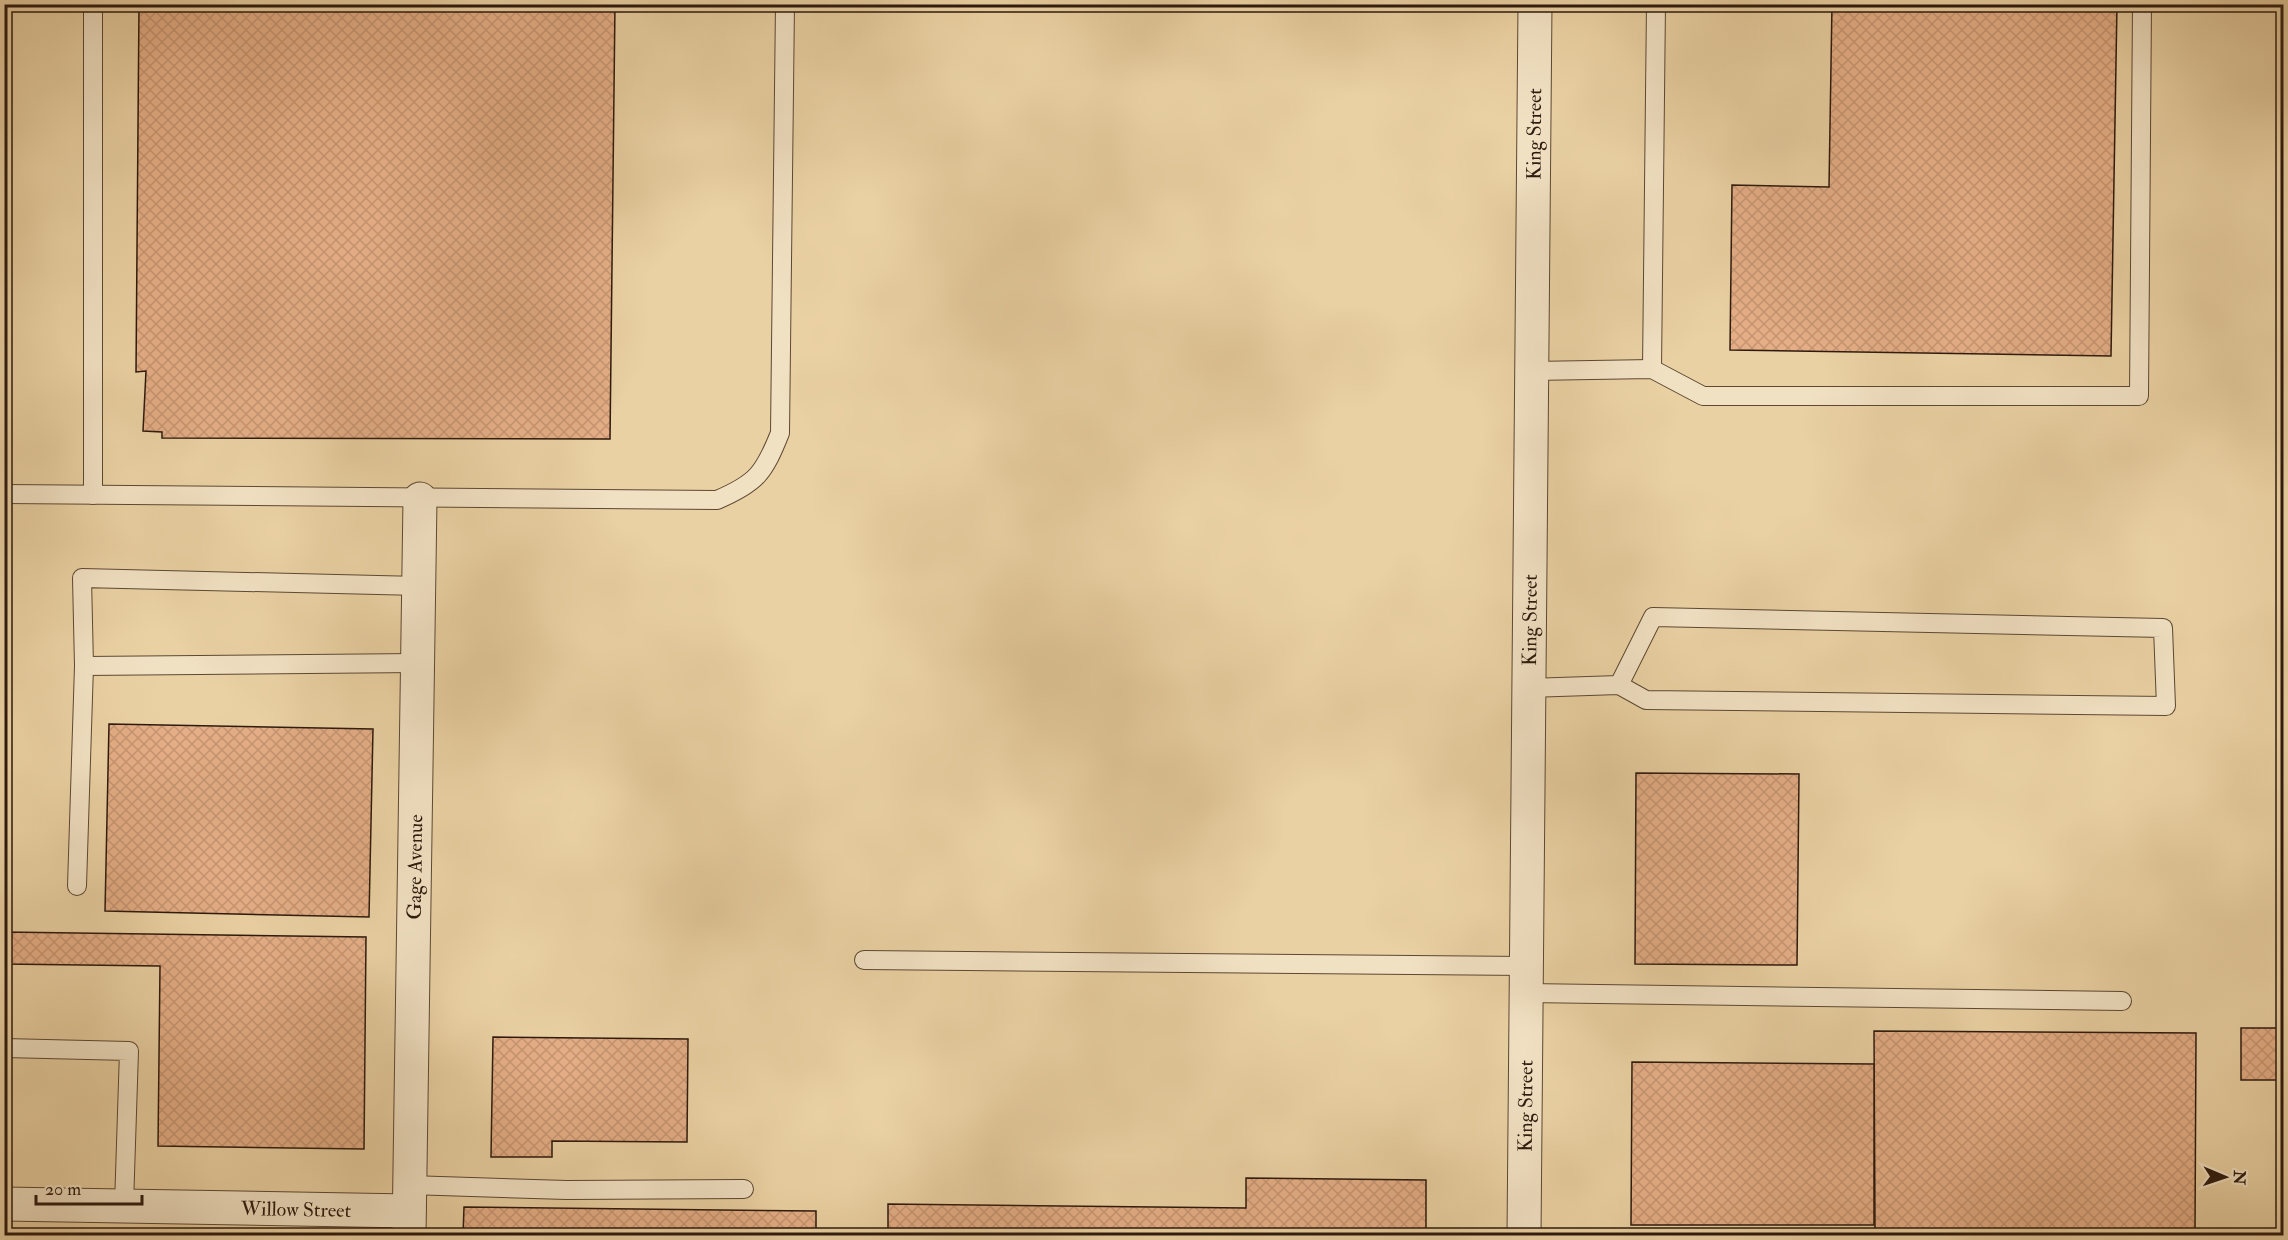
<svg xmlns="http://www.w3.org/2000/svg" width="2288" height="1240" font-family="'IM FELL Double Pica',serif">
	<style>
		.building { fill: url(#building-cross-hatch); stroke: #2d1a0e; stroke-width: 1.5 }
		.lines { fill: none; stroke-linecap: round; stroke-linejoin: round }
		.service-casing { stroke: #5c4833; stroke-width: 20 }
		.minor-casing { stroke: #5c4833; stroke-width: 35 }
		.service { stroke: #f1e1c3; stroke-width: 18 }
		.minor { stroke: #f1e1c3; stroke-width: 33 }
		.labels { text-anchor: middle; stroke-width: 6; stroke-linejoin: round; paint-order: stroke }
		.street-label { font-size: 20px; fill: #2d1a0e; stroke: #f1e1c3 }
	</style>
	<defs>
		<pattern id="building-cross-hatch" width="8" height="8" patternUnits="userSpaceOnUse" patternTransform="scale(1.5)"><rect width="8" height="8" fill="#e5ae86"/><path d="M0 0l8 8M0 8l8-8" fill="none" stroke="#c59572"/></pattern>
	</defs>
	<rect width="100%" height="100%" fill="#ead1a3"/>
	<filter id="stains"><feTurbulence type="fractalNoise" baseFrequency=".00333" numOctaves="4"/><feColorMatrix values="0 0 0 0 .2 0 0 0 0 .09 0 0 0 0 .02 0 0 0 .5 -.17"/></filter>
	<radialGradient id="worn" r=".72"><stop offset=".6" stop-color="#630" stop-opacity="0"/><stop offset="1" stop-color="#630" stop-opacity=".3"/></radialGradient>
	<g class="building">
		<path d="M4,4h3l-2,109h-1z"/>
		<path d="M139,4h476l-5,435 -448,-1v-6l-19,-1 3,-60 -10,1z"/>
		<path d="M1832,4h285l-6,352 -381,-6 2,-165 97,2z"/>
		<path d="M109,724l264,5 -4,188 -264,-6z"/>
		<path d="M1636,773l163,1 -2,191 -162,-1z"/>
		<path d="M4,932l362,5 -2,212 -206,-3 2,-180 -156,-2z"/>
		<rect x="2241" y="1028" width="43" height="52"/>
		<path d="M1874,1031l322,2 -1,200 -320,-1z"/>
		<path d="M493,1037l195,2 -1,103 -135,-1v16h-61z"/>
		<path d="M1632,1062l242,2v161h-243z"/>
		<path d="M1246,1178l180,2v56h-538v-32l358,4z"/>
		<path d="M464,1207l352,4v25h-353z"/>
		<path d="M1631,1234l163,2h-163z"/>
	</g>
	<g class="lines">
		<g class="service-casing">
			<g id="service">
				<path d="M93,4v491"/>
				<path d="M1652,369l4,-365"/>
				<path d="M1532,371l120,-2 51,27h436l3,-392"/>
				<path d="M4,494l713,6c40,-17 47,-27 63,-67l5,-429"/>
				<path d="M84,666l-2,-88 337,8"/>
				<path d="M1528,688l91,-3 27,15 520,6 -3,-78 -510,-11 -34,68"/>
				<path d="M77,886l7,-220 333,-3"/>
				<path d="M864,960l662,6"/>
				<path d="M1526,993l596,8"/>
				<path d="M4,1048l125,3 -5,154"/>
				<path d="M409,1185l158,5 177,-1"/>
			</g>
		</g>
		<g class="minor-casing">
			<g id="minor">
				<path id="s1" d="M4,1204l405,7"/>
				<path id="s2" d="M409,1236l11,-737"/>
				<path id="s3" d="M1524,1236l11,-1232"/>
			</g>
		</g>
		<use href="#service" class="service"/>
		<use href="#minor" class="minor"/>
	</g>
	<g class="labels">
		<g class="street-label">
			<text dy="7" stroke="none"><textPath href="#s3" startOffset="1102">King Street</textPath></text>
			<text dy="7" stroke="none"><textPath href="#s3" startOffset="616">King Street</textPath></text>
			<text dy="7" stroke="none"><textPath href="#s2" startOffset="369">Gage Avenue</textPath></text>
			<text dy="7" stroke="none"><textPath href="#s3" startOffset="130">King Street</textPath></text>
			<text dy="7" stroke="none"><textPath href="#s1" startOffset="292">Willow Street</textPath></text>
		</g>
	</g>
	<rect width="2288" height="1240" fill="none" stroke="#ead1a3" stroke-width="24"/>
	<rect x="6" y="6" width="2276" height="1228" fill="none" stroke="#2d1a0e" stroke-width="3"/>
	<rect x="12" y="12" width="2264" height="1216" fill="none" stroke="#2d1a0e" stroke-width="1.5"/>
	<g transform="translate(2225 1177) rotate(92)" stroke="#f1e1c3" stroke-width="4.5" paint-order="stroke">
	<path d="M0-4.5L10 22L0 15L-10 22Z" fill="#2d1a0e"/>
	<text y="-9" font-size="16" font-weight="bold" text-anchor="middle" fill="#2d1a0e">N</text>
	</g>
	<path d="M36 1195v9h106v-9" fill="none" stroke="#2d1a0e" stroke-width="3"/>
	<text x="45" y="1195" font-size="18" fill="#2d1a0e" stroke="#f1e1c3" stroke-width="4.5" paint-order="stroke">20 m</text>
	<rect width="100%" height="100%" filter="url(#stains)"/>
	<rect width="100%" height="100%" fill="url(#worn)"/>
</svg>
